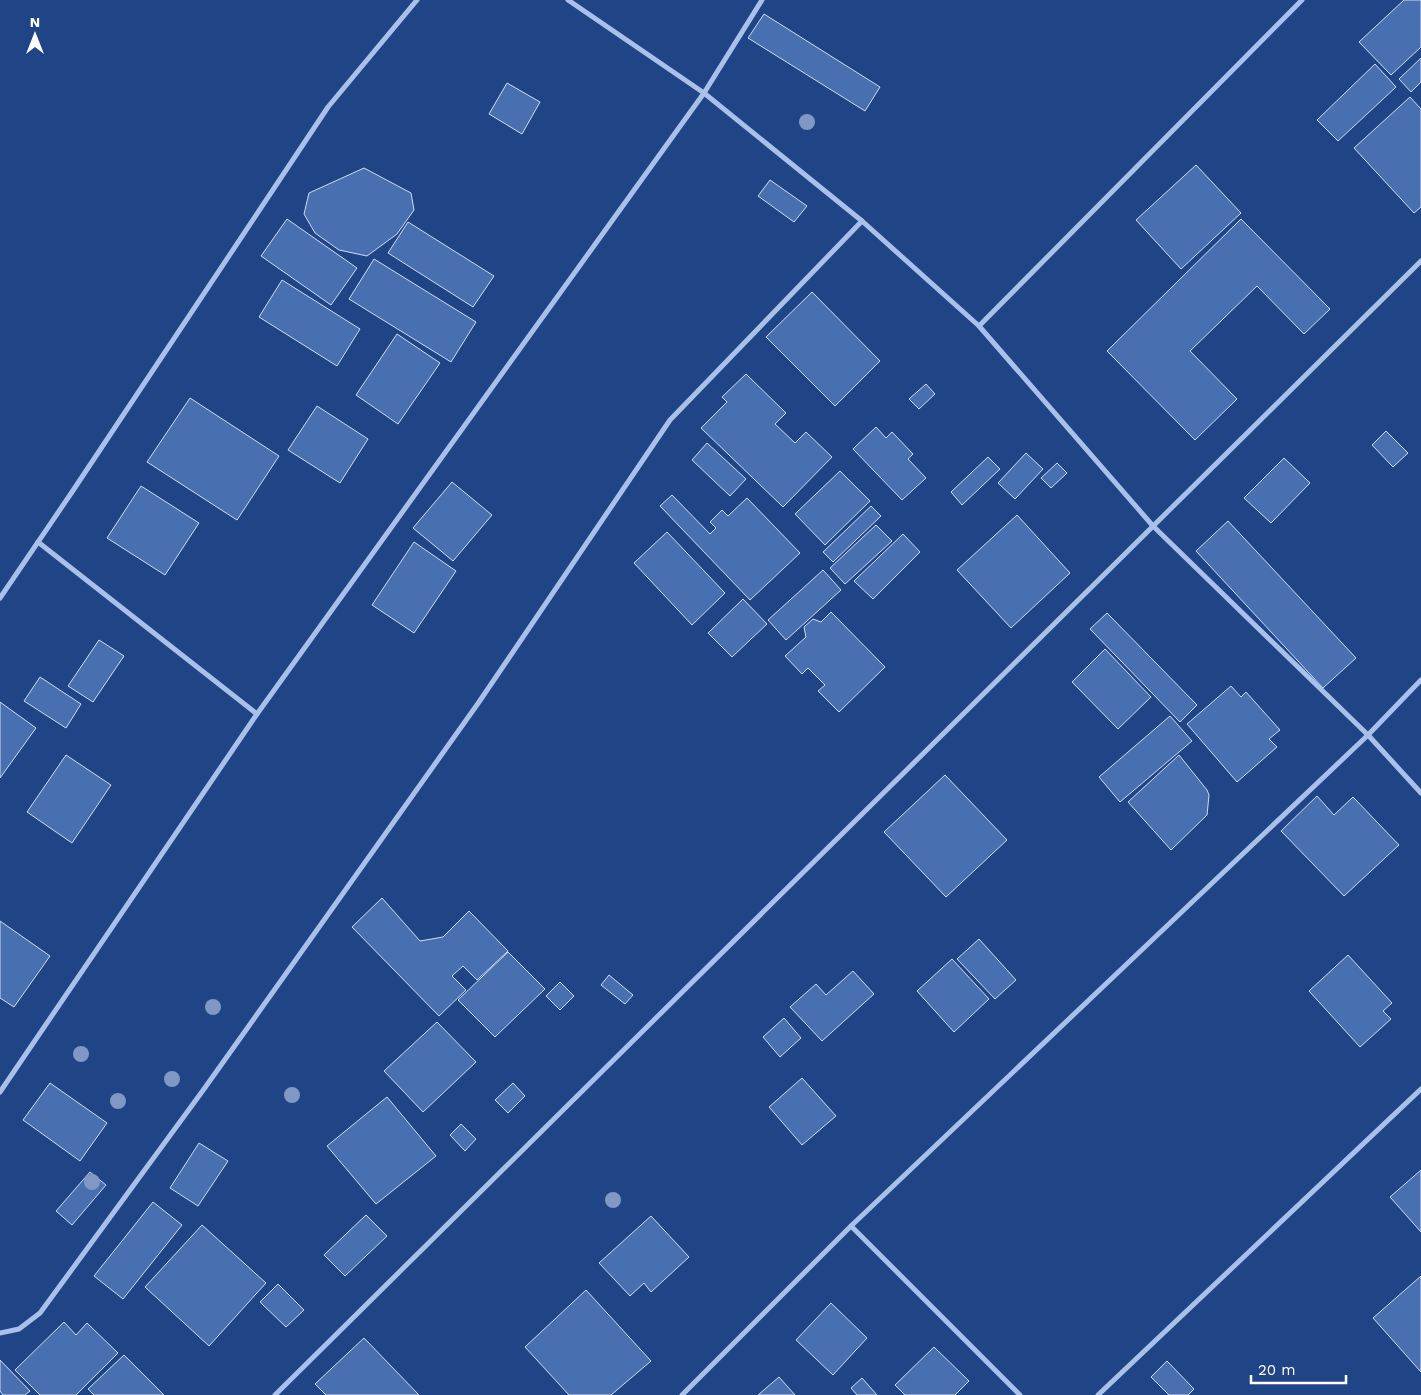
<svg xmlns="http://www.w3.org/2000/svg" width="1421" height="1395" viewBox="0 0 1421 1395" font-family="'Work Sans',sans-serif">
<rect width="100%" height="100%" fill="#204586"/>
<g fill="#486faf" stroke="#cdddf7">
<polygon points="1404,0 1421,0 1421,47 1391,75 1359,42"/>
<polygon points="764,14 880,87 865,111 748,38"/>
<polygon points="1421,58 1421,82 1411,92 1399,79"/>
<polygon points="1375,64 1396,87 1338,141 1317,120"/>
<polygon points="507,83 540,102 522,134 489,114"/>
<polygon points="1410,97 1421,109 1421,207 1414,213 1354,148"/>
<polygon points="1196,165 1241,213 1181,269 1136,220"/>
<polygon points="364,168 411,193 414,210 397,234 367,256 339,250 315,233 304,214 309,193"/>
<polygon points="770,180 807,206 794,222 758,196"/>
<polygon points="287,219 357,268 331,305 261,256"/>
<polygon points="1241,219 1330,309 1304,334 1257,286 1190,351 1237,399 1195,440 1107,351"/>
<polygon points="408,222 494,276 473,307 388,253"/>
<polygon points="374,259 476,322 451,362 349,299"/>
<polygon points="282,280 360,329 337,366 259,317"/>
<polygon points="812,292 880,361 835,406 766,337"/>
<polygon points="397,334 440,363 398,424 356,395"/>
<polygon points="746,374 786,413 775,424 795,443 806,432 832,457 783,507 701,428 727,402 722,397"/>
<polygon points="926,384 935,394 919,409 909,399"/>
<polygon points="190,398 279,456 237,520 147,462"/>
<polygon points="317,406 368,439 340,483 288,450"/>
<polygon points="876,427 886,438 892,432 913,454 908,459 926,478 902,500 853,449"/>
<polygon points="1386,431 1408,453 1393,467 1372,445"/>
<polygon points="707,443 746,479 730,496 692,460"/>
<polygon points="1026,453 1043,469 1015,499 998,483"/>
<polygon points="988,457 1000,469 962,505 951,492"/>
<polygon points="1284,458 1310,483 1271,523 1244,498"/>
<polygon points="1057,463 1067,473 1051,488 1041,478"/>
<polygon points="840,471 870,501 825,545 795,514"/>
<polygon points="452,482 492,515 453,561 413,528"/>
<polygon points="141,486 199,523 165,575 107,538"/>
<polygon points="672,495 710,534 716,528 710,522 722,510 728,516 747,498 800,553 750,600 660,506"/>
<polygon points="871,506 881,516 833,562 823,552"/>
<polygon points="1017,515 1070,573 1011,628 957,570"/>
<polygon points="1228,521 1356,658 1323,688 1196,551"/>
<polygon points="876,525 892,541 845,584 830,568"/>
<polygon points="667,532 725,593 692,625 634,563"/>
<polygon points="903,534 920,552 873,599 854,581"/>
<polygon points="414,542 456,571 414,633 372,605"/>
<polygon points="823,570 841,590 786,640 768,620"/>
<polygon points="743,599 767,624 732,657 708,633"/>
<polygon points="831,612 885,667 839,712 818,691 825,685 808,668 802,674 785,656 806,637 804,627 813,619 821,622"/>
<polygon points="1107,613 1197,705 1180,722 1090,629"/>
<polygon points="99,640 124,656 93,702 68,686"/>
<polygon points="1105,649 1151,697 1118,729 1072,682"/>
<polygon points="40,677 81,704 66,728 24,701"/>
<polygon points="1231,686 1241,697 1246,692 1280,730 1269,739 1277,747 1237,782 1187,724"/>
<polygon points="0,702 36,728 0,778"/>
<polygon points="1170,716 1192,741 1120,802 1099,777"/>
<polygon points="66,755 111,785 72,843 27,812"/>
<polygon points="1179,755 1207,790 1209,795 1207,815 1171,850 1128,802"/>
<polygon points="945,775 1007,840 946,897 884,832"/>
<polygon points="1317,796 1334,815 1353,797 1399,845 1344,896 1281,831"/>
<polygon points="382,898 420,941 443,937 469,911 508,951 477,980 463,966 452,976 466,990 439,1016 352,927"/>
<polygon points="0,921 50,956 14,1007 0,998"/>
<polygon points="979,939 1016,980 995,999 957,959"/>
<polygon points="508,952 545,989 495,1037 458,1000"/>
<polygon points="1348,955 1392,1003 1383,1011 1391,1019 1360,1047 1309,991"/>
<polygon points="952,959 989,999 954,1032 917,991"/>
<polygon points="853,971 874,994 822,1041 790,1007 816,984 826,995"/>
<polygon points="609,975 633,995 625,1004 601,985"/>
<polygon points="560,982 574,996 560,1010 546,996"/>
<polygon points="784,1018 801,1038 780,1057 763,1037"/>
<polygon points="437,1022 476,1062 423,1112 384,1071"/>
<polygon points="802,1078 836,1116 802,1145 769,1107"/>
<polygon points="50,1083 107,1123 80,1161 23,1120"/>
<polygon points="513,1083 525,1096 508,1113 495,1100"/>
<polygon points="387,1097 436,1156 376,1204 327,1146"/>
<polygon points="461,1124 476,1139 465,1151 450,1135"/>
<polygon points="199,1143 228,1161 198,1206 170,1188"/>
<polygon points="1421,1170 1421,1232 1390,1197"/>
<polygon points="90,1172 106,1185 72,1225 56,1211"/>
<polygon points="153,1202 182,1225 123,1299 94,1276"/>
<polygon points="366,1215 387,1236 345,1276 324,1255"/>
<polygon points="651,1216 689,1257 651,1292 644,1283 630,1296 599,1263"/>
<polygon points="202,1225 266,1283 209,1346 145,1287"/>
<polygon points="1421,1276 1421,1372 1373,1318"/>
<polygon points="278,1284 304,1310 286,1327 260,1302"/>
<polygon points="586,1290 651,1361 611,1395 569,1395 525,1347"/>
<polygon points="831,1303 867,1338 833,1375 796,1340"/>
<polygon points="64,1322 76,1335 87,1323 118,1353 76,1395 40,1395 15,1370"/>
<polygon points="364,1338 419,1395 326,1395 315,1384"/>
<polygon points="934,1347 969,1381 955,1395 905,1395 895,1385"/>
<polygon points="124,1355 164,1395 94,1395 88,1389"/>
<polygon points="0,1360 30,1391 25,1395 3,1395 0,1391"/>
<polygon points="1167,1361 1194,1389 1188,1395 1169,1395 1151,1377"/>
<polygon points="779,1377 795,1395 758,1395"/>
<polygon points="862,1378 877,1395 857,1395 851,1388"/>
</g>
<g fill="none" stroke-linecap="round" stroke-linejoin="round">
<g stroke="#a9c1ea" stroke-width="5">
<polyline points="568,0 704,93 862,221 979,326 1153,526 1368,735 1421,793"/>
<polyline points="979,326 1302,0"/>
<polyline points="38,542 257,714"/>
<polyline points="0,598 72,492 328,107 417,0"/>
<polyline points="0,1092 257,714 704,93 762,0"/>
<polyline points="851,1226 1020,1395"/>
<polyline points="0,1333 19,1329 40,1313 204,1089 479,702 670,420 862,221"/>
<polyline points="275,1395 1421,261"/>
<polyline points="682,1395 851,1226 1368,735 1421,680"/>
<polyline points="1098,1395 1421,1089"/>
</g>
</g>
<g fill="#7f99c4">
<circle cx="807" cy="122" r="8"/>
<circle cx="213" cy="1007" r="8"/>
<circle cx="81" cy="1054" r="8"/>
<circle cx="172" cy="1079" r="8"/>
<circle cx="292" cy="1095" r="8"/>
<circle cx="118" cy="1101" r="8"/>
<circle cx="92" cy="1182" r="8"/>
<circle cx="613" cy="1200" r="8"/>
</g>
<g transform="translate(35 35)" stroke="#204586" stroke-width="4" paint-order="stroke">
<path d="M0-4L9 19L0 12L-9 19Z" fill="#ffffff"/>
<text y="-8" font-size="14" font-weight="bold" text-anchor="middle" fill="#ffffff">N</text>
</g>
<path d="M1251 1375v8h95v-8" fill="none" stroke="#ffffff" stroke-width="2.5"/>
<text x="1258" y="1375" font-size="15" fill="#ffffff" stroke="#204586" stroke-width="4" paint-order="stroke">20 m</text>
</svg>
